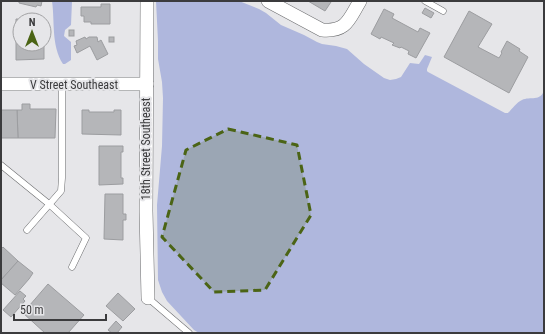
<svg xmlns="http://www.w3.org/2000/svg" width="545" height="334" viewBox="0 0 545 334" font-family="'Roboto Condensed',sans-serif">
<rect width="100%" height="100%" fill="#e6e6e9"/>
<g fill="#afb7dd">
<path d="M52,1H72L71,25L65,30L64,36L71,42V60L65,64H63C51,45 55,22 52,1Z"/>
<path d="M156,1H239L259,9L266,13L281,25L304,35L317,42L322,44L336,46L347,49L364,64L384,78L390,80L396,79L401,77L410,63L419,64L425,55L432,57L427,69V71L428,72L505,113H508C512,109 517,102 522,100C530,96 541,102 544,90V333H199L194,330L167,301L162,292L158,280L157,205L162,146L163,98L162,82L158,59V41Z"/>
</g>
<g fill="#b5b6b9" stroke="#9c9da0">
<polygon points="19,1 42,1 41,6 37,5 36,7 19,3"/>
<polygon points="308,1 330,1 331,2 325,11"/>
<polygon points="101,4 110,4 110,24 91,24 91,22 84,22 84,16 81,16 81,7 101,7"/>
<polygon points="425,8 434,13 431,18 422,13"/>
<polygon points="384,9 394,14 392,18 418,32 420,28 430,33 416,58 408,54 409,51 401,47 400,48 392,45 394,43 381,37 380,39 371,34"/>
<polygon points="469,11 492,24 478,47 499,58 502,53 501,52 507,41 520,49 519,51 528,57 509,93 444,57"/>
<polygon points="16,19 44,20 44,40 44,20 20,20 20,40 16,40"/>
<rect x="69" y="30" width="5" height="6"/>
<polygon points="85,37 86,39 89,37 97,37 98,42 101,40 108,54 97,60 90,46 77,53 74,46 77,45 76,41"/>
<rect x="109" y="37" width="5" height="5"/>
<polygon points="16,40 20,40 20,44 44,44 44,40 44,59 16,60"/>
<polygon points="22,104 30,104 30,109 56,109 55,138 18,138 17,110 22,110"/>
<polygon points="1,110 17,110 18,138 1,138"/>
<polygon points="82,110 89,110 89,112 114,112 114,110 121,110 121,135 82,134"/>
<polygon points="99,146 123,146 123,152 121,152 121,178 123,178 123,184 99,185"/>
<polygon points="105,194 123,194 123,214 126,214 126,220 123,220 123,240 104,239"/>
<polygon points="3,247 18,261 1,280 1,249"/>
<polygon points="18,261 33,273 29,279 15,295 1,283 1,280"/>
<polygon points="48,284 84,315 68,333 45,333 23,313"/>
<polygon points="20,291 26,296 23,299 25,301 11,317 3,310"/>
<polygon points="118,293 135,309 123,321 106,306"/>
<polygon points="116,321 122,327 117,333 112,333 108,330"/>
</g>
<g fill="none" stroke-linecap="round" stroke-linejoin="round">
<g stroke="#6b6c6e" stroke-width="7">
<g id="service">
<polyline points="425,1 443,11"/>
<polyline points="1,165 49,204 86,238 72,267"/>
<polyline points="27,230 61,191 62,178 62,85"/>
<polyline points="148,298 189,333"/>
</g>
</g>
<g stroke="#6b6c6e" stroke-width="14">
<g id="minor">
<polyline points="147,1 146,211 148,298"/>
<path d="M268,1L322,30C347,32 349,19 360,1"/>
<polyline points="1,84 147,84"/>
</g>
</g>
<use href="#service" stroke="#fff" stroke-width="6"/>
<use href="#minor" stroke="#fff" stroke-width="13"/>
</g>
<path fill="#4b6415" fill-opacity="0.2" stroke="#4b6415" stroke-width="3" stroke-dasharray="8 5" stroke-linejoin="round" d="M228,129L297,145L311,215L265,290L214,292L162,237L186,150Z"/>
<g text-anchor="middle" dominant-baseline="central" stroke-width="4" stroke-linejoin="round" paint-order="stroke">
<g font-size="12" fill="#3b3b3d" stroke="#e6e6e9">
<text x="74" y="85">V Street Southeast</text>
<text transform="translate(146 149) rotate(-90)">18th Street Southeast</text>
</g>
</g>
<rect width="545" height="334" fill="none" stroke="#3b3b3d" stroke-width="4"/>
<g transform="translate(32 32)"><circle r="19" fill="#e6e6e9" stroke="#a2a2a4"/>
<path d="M0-3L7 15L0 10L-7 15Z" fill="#4b6415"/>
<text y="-6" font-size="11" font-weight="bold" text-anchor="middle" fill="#3b3b3d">N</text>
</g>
<path d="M14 314v6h92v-6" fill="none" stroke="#3b3b3d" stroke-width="2"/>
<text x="20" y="314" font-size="12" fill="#3b3b3d" stroke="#e6e6e9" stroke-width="3" paint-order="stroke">50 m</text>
</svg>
